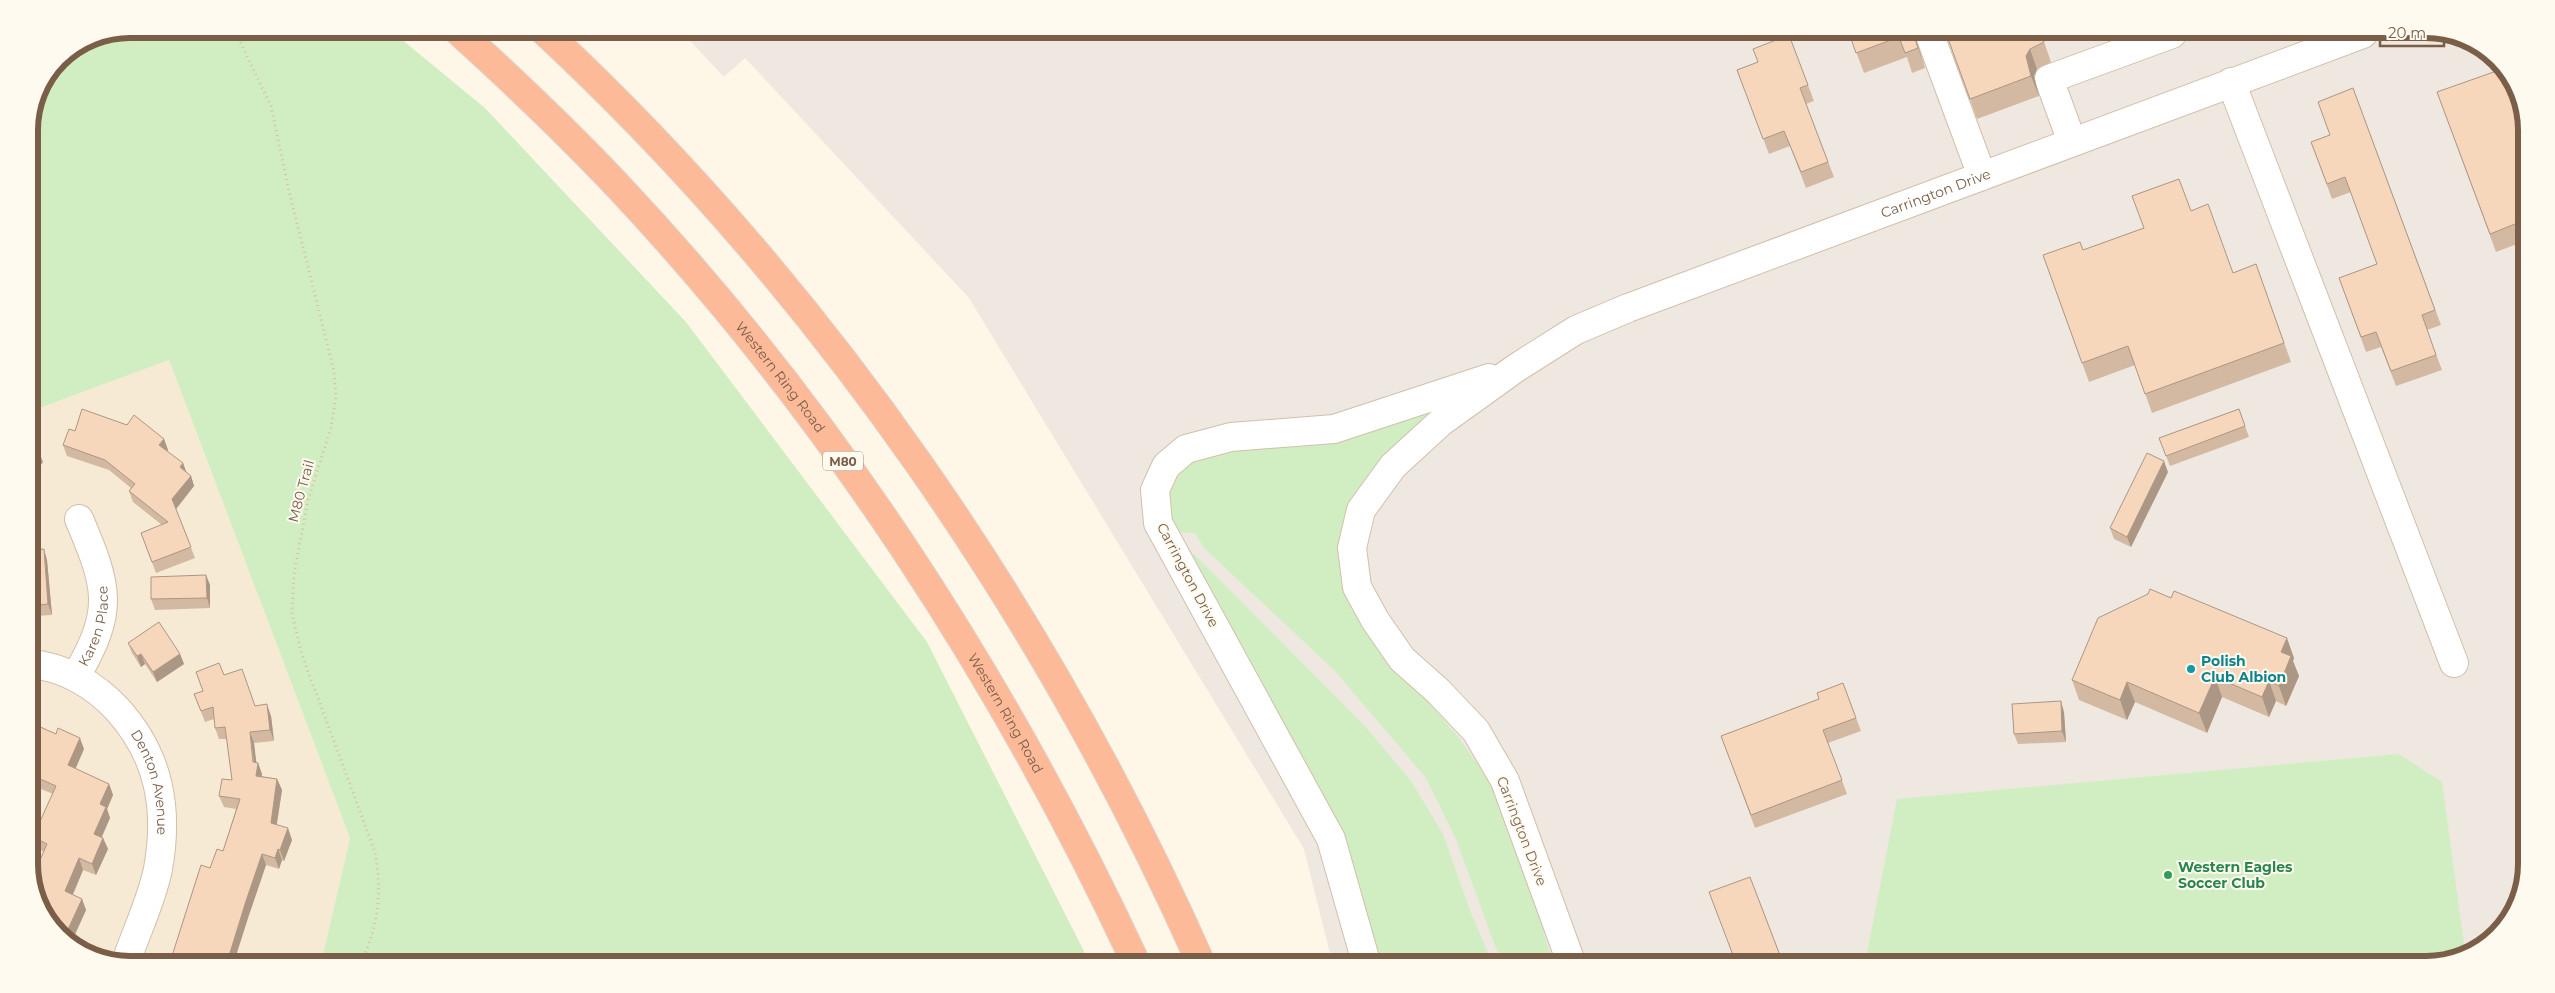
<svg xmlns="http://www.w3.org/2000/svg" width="2555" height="993" viewBox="0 0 2555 993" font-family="Montserrat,sans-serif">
<rect width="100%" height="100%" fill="#fef7e7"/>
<polygon fill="#f7ead4" points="169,360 350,838 322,959 97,959 50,925 29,871 29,412"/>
<polygon fill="#eee8e1" points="680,30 2458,34 2506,68 2526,122 2521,896 2487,944 2426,964 1332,962 1304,849 969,298 745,58 724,77"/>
<g fill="#d1eec3">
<polygon points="129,29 389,29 485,108 686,322 927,642 1089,961 322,959 350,838 169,360 29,412 29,123 37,91 58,58 91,36"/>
<polygon points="1445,401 1377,467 1347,571 1419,690 1459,738 1494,787 1516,832 1552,962 1504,962 1495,946 1456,839 1426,778 1335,671 1204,548 1195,533 1167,532 1166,466 1186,449"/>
<polygon points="1194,554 1365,726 1411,781 1443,834 1471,913 1492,962 1366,962 1347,888 1180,563"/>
<polygon points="2399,754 2442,782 2465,951 2426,964 1865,963 1897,799"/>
</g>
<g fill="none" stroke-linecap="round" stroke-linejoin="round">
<g stroke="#d2bfab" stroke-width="30">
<g id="minor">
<polyline points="1929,33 1982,176"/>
<polyline points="2231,82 2454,663"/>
<polyline points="2072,142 2049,79 2172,34"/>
<path id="s1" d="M29,664C63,666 95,685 118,710C159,756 169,808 158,869C152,899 137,930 127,959"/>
<path id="s2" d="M76,676C115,610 108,587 79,519"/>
<polyline points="1366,962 1331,839 1158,523 1155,490 1166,466 1186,449 1231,437 1334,429 1489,378"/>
<path id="s3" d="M1571,962L1505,781L1476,731L1438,691L1402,659L1375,620L1357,587L1352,548L1361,510L1393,466L1441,422L1516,368L1576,330L1628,308L2363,34"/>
</g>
</g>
<g stroke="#ddd5cf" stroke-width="30">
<g id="highway">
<path id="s4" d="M457,30C511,79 565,130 616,184C830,411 1003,678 1135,961"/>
<path d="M543,30C821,288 1046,615 1200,961"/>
</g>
</g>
<path stroke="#dcbb9e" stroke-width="3" stroke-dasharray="1 4" stroke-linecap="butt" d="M234,29L271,106L288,187L334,371L336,397L331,428L308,500L294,574L292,614L302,655L375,852C382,894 379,920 363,959"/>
<use href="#minor" stroke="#fff" stroke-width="28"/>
<use href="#highway" stroke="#fdba99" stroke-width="28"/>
</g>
<g fill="#d4b9a2">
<polygon points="1849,33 1914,33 1925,68 1912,73 1907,57 1864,73"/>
<polygon points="1946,33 2041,33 2051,62 2037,69 2034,76 2039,96 1977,119"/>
<polygon points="1789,35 1814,101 1806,104 1834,177 1806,188 1790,146 1769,154 1737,70 1758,62"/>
<polygon points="2353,88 2441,325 2427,330 2442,370 2396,386 2381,347 2366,352 2339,278 2377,264 2351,192 2332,199 2311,142 2330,135"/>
<polygon points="2437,92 2526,122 2525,241 2496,252"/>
<polygon points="2191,211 2233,273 2256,264 2291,362 2152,413 2135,365 2089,382 2043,255 2083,250"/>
<polygon points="2239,409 2249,437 2170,466 2159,438"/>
<polygon points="75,431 164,439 168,450 167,451 183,463 186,472 191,476 194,486 176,509 195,558 156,573 141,533 162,525 133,502 129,491 131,488 109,470 67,456 63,445"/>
<polygon points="2168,472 2131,547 2114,539 2110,528"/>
<polygon points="29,551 47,560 52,615 34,616 31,608 29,608"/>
<polygon points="206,575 210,585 210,608 155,610 151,599"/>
<polygon points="2148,594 2294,658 2293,661 2299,676 2286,706 2276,701 2269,717 2222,697 2207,733 2135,702 2127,720 2079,700 2072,680"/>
<polygon points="128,643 180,654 184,664 157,682 145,664 141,667 132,653"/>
<polygon points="224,675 255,706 271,716 274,741 254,743 256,762 258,763 262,774 261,776 277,779 282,790 277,825 292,840 284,861 282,860 279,869 266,865 250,912 210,868 223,851 236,809 224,807 219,796 232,780 227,739 219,739 215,728 214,719 205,722 194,694 203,691"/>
<polygon points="1843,683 1861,731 1828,743 1847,794 1755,828 1721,736 1819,699"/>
<polygon points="2064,712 2066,742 2018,744 2014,734"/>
<polygon points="29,722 84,749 75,769 109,784 113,795 107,809 110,818 102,837 103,838 108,849 96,875 83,870 73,895 82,899 86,910 72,941 44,852 37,848 33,837 53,794 29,784"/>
<polygon points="1750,877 1783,963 1735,963"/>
</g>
<g fill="#ac9684">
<polygon points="1913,33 1914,33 1925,68 1918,48"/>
<polygon points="2030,49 2037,69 2034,76 2039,96 2031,76 2026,56"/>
<polygon points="164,439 168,450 163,455 159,445"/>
<polygon points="39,452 43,462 31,478 33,484 29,491 29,466"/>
<polygon points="2164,461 2168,472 2131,547 2127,537"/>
<polygon points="183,463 187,474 180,467"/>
<polygon points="191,476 194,486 176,509 172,499"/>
<polygon points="44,549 47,560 52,615 48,604"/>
<polygon points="206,575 210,585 210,608 207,598"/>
<polygon points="2287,638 2294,658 2293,661 2299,676 2286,706 2279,686 2281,652"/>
<polygon points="141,654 145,664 141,667 137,656"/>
<polygon points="180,654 184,664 157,682 153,672"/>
<polygon points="2215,677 2222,697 2207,733 2199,713"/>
<polygon points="2269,681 2276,701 2269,717 2262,697"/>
<polygon points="2127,682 2135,702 2127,720 2120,700"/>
<polygon points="2061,701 2064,712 2066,742 2062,731"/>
<polygon points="267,704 271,716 274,741 270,730"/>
<polygon points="250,732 254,743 257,768 258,763 262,774 260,787 256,776"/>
<polygon points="80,738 84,749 72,777 68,765"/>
<polygon points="277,779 282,790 275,834 271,823"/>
<polygon points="109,784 113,795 107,809 110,818 98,845 94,834 100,804"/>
<polygon points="288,828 292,840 284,861 280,850"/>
<polygon points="103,838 108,849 96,875 92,864"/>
<polygon points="278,849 282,860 279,869 275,858"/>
<polygon points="262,854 266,865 250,912 235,959 228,959 246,901"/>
<polygon points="79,858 83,870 69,903 65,891"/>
<polygon points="82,899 86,910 72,941 65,936"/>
</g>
<g fill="#f6d7bc" stroke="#ac9684">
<polygon points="1849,33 1913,33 1918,48 1905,53 1899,37 1856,53"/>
<polygon points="1946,33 2041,33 2044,42 2030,49 2026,56 2031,76 1970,99"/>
<polygon points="1789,35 1808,85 1800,88 1828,162 1801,172 1784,131 1763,139 1737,70 1758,62 1753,49"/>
<polygon points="2505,68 2506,68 2526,122 2525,220 2490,234 2437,92"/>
<polygon points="2353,88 2435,310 2422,315 2436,355 2391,371 2376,332 2361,337 2339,278 2377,264 2345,177 2327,184 2311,142 2330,135 2318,102"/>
<polygon points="2179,179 2191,211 2208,204 2233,273 2256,264 2284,343 2145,394 2128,346 2082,363 2043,255 2080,242 2083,250 2144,228 2132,196"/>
<polygon points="82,409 127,425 134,415 164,439 159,445 183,463 180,467 191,476 172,499 191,547 152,562 141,533 168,522 129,491 135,484 105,460 63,445 69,429 75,431"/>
<polygon points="2239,409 2245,426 2166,456 2159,438"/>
<polygon points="29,445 39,452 29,466"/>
<polygon points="2147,453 2164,461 2127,537 2110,528"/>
<polygon points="44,549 48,604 30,606 29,597 29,551"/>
<polygon points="206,575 207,598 151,599 151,577"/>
<polygon points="2150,589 2171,598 2174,591 2287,638 2281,652 2291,656 2279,686 2269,681 2262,697 2215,677 2199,713 2127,682 2120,700 2072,680 2098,618 2148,594"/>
<polygon points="159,622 180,654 153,672 141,654 137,656 128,643"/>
<polygon points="219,663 224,675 242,669 255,706 267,704 270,730 250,732 253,762 258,763 256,776 277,779 271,823 288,828 280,850 278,849 275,858 262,854 246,901 228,959 171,959 201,865 210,868 217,849 223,851 240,799 219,796 222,779 232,780 225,727 215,728 213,707 201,711 194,694 203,691 196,672"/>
<polygon points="1843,683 1856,718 1823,730 1842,780 1751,815 1721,736 1819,699 1817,693"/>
<polygon points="2061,701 2062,731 2014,734 2012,704"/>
<polygon points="29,722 56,734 58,728 80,738 68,765 109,784 100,804 106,807 94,834 103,838 92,864 79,858 65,891 82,899 65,936 50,925 32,878 47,844 33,837 56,786 29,774"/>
<polygon points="1750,877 1781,958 1769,963 1736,963 1709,892"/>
</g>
<circle fill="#0f9aa8" stroke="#fffaef" stroke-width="2" cx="2191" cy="669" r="5"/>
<circle fill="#2e9e5b" stroke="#fffaef" stroke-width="2" cx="2168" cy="875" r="5"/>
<g text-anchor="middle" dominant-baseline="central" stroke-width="4" stroke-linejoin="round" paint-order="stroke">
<rect fill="#fffaef" stroke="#a38d7a" stroke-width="1" x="823" y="451.5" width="40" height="19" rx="4"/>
<g font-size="12" font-weight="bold" fill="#7b5e48">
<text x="843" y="461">M80</text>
</g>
<g font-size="14" fill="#7b5e48" stroke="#fffaef">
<text stroke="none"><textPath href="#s3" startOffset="1185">Carrington Drive</textPath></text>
<text stroke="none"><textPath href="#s4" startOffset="475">Western Ring Road</textPath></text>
<text transform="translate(301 491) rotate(-75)">M80 Trail</text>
<text transform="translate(1188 575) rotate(62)">Carrington Drive</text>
<text stroke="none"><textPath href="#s2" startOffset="54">Karen Place</textPath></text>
<text stroke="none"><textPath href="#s4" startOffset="880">Western Ring Road</textPath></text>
<text stroke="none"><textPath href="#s1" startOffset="184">Denton Avenue</textPath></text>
<text transform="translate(1522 831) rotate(69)">Carrington Drive</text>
</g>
<g font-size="14" font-weight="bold" fill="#0d838f" stroke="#fffaef" text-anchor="start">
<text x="2201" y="661">Polish<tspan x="2201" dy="16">Club Albion</tspan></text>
</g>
<g font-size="14" font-weight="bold" fill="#27864d" stroke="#fffaef" text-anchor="start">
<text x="2178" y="867">Western Eagles<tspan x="2178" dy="16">Soccer Club</tspan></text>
</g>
</g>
<path d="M0 0H2555V993H0ZM130 38H2426A92 92 0 0 1 2518 130V864A92 92 0 0 1 2426 956H130A92 92 0 0 1 38 864V130A92 92 0 0 1 130 38Z" fill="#fffaef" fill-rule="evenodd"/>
<path fill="none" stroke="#7b5e48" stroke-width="6" d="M130 38H2426A92 92 0 0 1 2518 130V864A92 92 0 0 1 2426 956H130A92 92 0 0 1 38 864V130A92 92 0 0 1 130 38Z"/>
<path d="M2380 38v8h64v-8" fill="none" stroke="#7b5e48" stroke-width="2.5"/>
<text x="2388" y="38" font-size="15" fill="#7b5e48" stroke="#fffaef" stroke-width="4" paint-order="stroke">20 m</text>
</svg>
